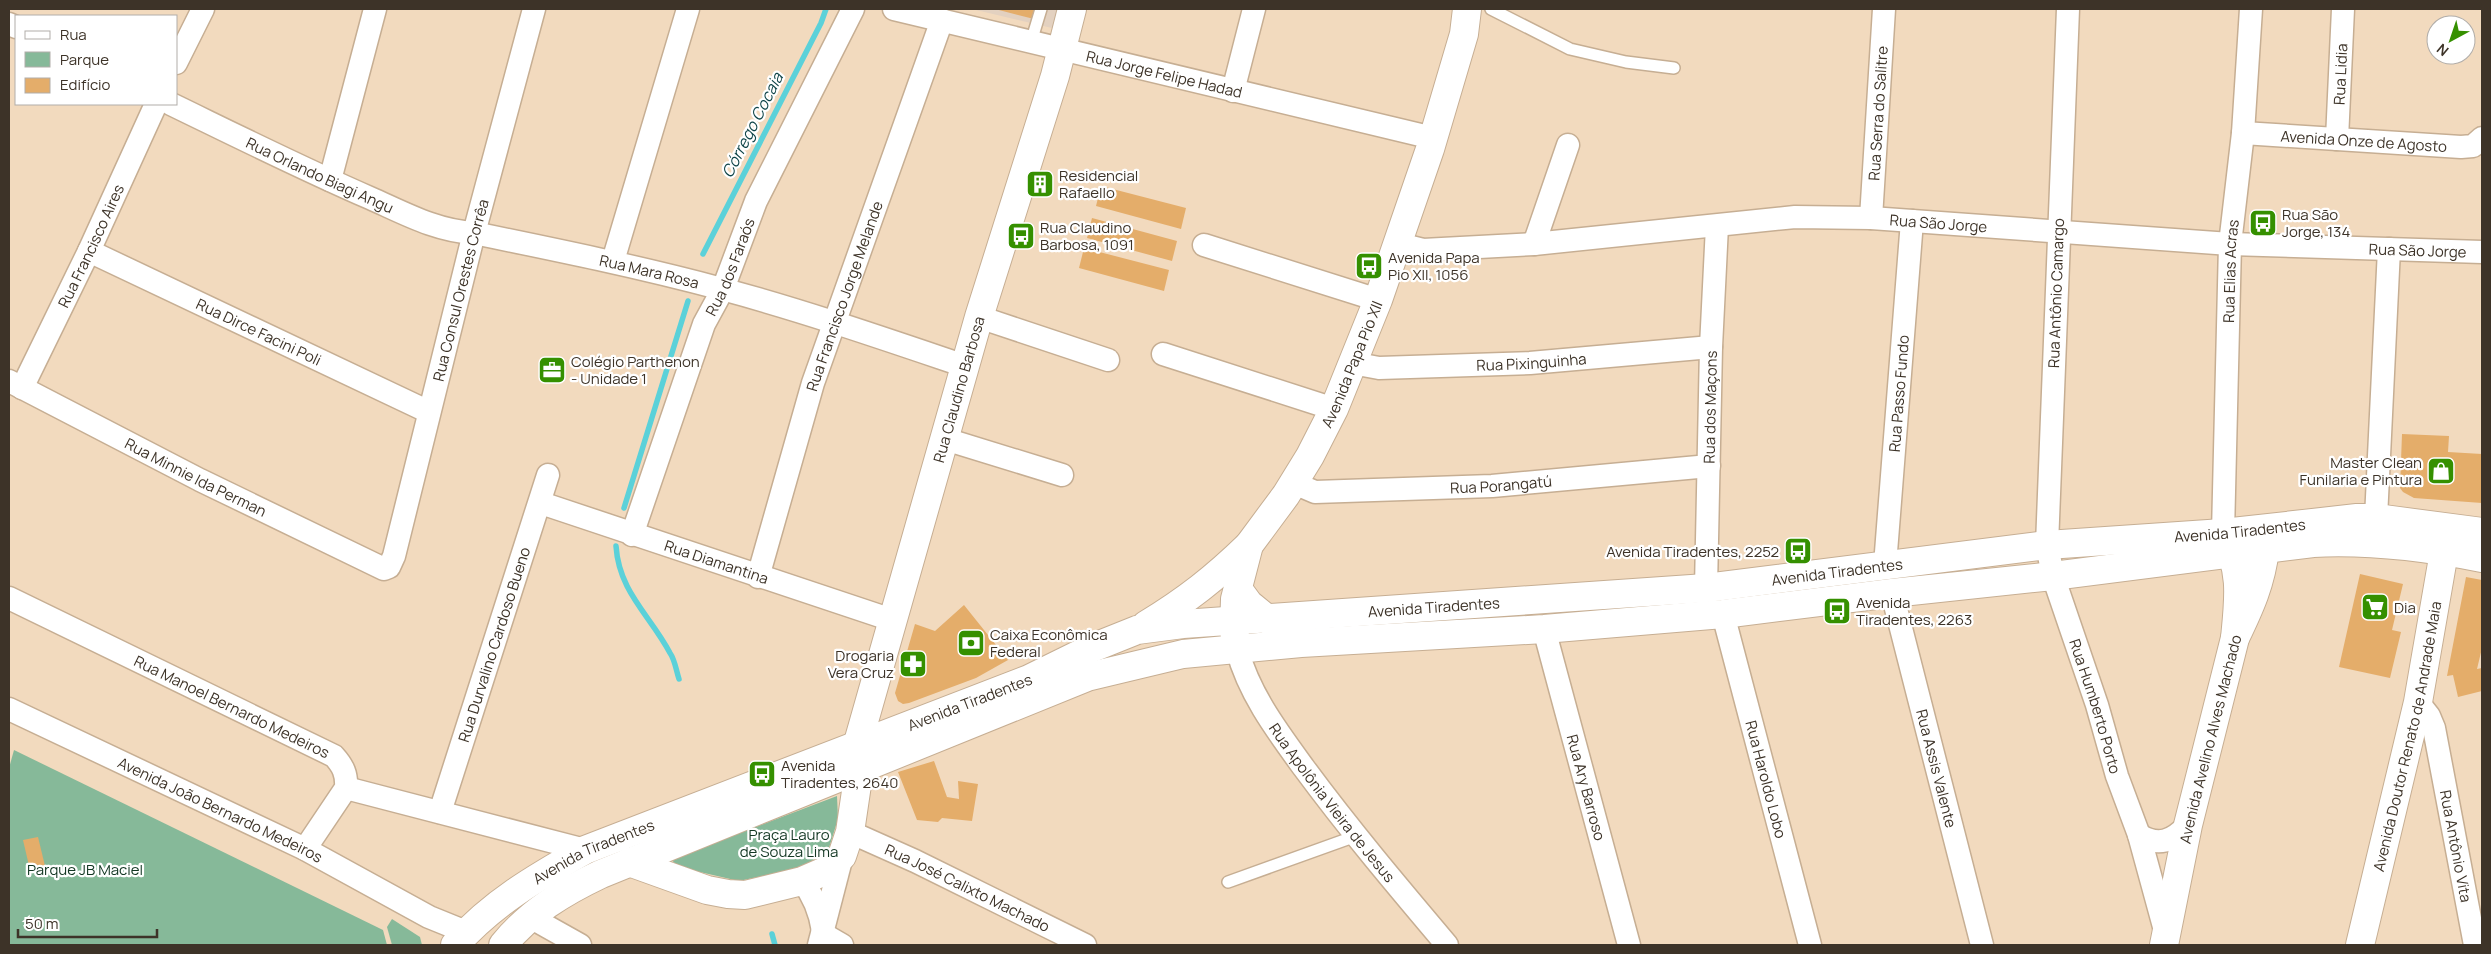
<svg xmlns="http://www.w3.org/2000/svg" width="2491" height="954" viewBox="0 0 2491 954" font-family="Manrope,sans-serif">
<rect width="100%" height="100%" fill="#f2dabe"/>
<polygon fill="#e3d1c0" points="972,9 1063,9 1059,22 1052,28"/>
<g fill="#86b999">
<polygon points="14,750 383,930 387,945 9,945 9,768"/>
<polygon points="837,796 838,819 829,848 802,868 739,881 678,867 671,859"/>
<polygon points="392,919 420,937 422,945 392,945 387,927"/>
</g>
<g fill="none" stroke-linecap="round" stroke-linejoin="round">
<g stroke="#5bd1d9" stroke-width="5.5">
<polyline points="703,254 821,23 826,9"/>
<polyline points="624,508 688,301"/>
<path d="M616,546C619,592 650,615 670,653C675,660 676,670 679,679"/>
<polyline points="772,934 775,945"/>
</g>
</g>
<g fill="#e4ad6a">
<polygon points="995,9 1036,9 1034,19"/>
<polygon points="1036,173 1049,177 1045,193 1031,190"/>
<polygon points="1101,186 1186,208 1181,229 1096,206"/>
<polygon points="1092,218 1177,241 1172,261 1087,238"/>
<polygon points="1084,248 1169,270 1164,291 1079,268"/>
<polygon points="2402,434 2449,436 2448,452 2482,454 2482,503 2414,498 2403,492 2400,488"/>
<polygon points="2360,574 2403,584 2392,630 2401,632 2390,678 2339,667"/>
<polygon points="2466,577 2482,580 2482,648 2477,669 2482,668 2482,691 2458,697 2453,675 2447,676"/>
<polygon points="964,605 1008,660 976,678 909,703 903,704 898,701 895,693 915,624 935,631"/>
<polygon points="934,761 947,797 959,799 958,781 978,784 972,821 942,818 938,822 917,820 898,772"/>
<polygon points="38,837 45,866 30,870 23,840"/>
</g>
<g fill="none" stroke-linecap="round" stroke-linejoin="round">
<g stroke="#c6ae93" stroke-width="14">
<g id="service">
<polyline points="1491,9 1570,49 1626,62 1674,68"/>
<polyline points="1031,42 1041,9"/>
<polyline points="1228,882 1356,836"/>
</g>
</g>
<g stroke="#c6ae93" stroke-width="25">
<g id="minor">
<path id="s1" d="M894,9L1433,138"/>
<path id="s2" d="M2068,9L2047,545L2053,576L2097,705L2117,776L2139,835L2166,934"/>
<polyline points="9,24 16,27"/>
<polyline points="176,63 203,9"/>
<polyline points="1233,91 1254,9"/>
<path id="s3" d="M171,104C237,136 303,169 370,198C404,213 436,231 474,233C557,250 640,267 722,289C804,311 885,339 965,366"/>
<path id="s4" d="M2243,133L2461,147L2473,146L2482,138"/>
<path id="s5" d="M2337,139L2343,9"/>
<polyline points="330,180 375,9"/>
<path id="s6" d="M1871,218L1884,9"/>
<path id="s7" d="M1399,244L1423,250L1534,244L1795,217L1871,218L2230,244L2482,252"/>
<polyline points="1534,244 1568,145"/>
<polyline points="1204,245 1378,300"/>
<path id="s8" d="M89,251L429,412"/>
<polyline points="613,261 688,9"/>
<polyline points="979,317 1108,360"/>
<polyline points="1163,354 1334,409"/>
<path id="s9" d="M1352,363L1379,368L1530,363L1711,347"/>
<path id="s10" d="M9,381L200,480L384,569L389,567L394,556L474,233L534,9"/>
<path id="s11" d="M22,388L89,251L156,104"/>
<polyline points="945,439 1062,475"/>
<path id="s12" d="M1294,483L1315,492L1492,486L1709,466"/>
<path id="s13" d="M541,503L892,620"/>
<polyline points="2376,518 2389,249"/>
<path id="s14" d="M2223,533L2230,244L2243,133L2251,9"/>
<path id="s15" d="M632,535L704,324L723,289L756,201L853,9"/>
<path id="s16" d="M1885,565L1912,221"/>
<path id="s17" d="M758,577L813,383L942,20"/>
<path id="s18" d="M1706,588L1711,347L1717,226"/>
<path id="s19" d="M1892,593L1982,945"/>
<path id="s20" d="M9,598L334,756C343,766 347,774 346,788L305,849"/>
<path id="s21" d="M1723,614L1810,945"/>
<path id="s22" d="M1544,629L1629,945"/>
<path id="s23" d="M1237,649C1249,694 1277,731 1304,768C1349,829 1398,887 1447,945"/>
<path id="s24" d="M2418,702L2429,716L2434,728L2475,945"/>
<path id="s25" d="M9,709L305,849L429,917L466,932"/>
<polyline points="346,788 585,850"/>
<path id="s26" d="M440,812L548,475"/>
<path id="s27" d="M850,832L915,861L1085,945"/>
<path d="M2139,835C2159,847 2172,841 2188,825"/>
<path d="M802,881C814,896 820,912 823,931"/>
<polyline points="530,917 580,945"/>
<polyline points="823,934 842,945"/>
<polyline points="819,945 842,856"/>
</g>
</g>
<g stroke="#c6ae93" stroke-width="30">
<g id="tertiary">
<path id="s28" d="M1237,649L1234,630L1235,599L1249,545L1286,495L1310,456L1334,409L1378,300L1430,149L1464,34L1467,9"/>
<path id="s29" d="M859,765L857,746L979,317L1055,76L1072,9"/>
<path id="s30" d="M2164,945L2188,825L2235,638C2239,598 2243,570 2223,533"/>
<path id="s31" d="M2360,945L2418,702L2448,529"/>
</g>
</g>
<g stroke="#c6ae93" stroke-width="30">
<g id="secondary">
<polyline points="1238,589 1249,604 1276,626"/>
<path d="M1146,625C1187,600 1215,578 1249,545"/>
<path d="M2235,638C2250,607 2261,583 2265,549"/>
<polyline points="629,862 707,890 728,894 745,895 802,881 825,871 842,856 850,832 859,771"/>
<path id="s32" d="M455,945C492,903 537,877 585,850L1029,679L1092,648L1137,630L1183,624L1706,588L2047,545L2223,533L2357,518H2376L2482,532"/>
<path d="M503,945C530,912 563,892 601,874L1087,677L1183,654L1301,643L1544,629L1723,614L1892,593L2053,576L2313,543C2370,540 2426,547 2482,558"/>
</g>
</g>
<use href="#service" stroke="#fff" stroke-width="11"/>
<use href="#minor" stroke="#fff" stroke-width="22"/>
<use href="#tertiary" stroke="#fff" stroke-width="28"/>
<use href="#secondary" stroke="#fff" stroke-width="28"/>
</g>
<defs>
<g id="building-square" transform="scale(1.4375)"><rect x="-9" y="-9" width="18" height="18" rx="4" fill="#359000" stroke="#fff"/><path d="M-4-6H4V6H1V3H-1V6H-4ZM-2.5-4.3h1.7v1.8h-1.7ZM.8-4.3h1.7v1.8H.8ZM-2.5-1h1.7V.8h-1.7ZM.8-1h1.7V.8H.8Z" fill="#fff"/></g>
<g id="bus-square" transform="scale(1.4375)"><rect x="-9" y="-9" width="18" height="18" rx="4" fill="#359000" stroke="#fff"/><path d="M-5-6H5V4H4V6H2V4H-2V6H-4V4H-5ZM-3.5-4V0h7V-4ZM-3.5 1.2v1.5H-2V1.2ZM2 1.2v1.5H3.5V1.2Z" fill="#fff"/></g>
<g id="office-square" transform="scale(1.4375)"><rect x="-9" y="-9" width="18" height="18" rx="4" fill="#359000" stroke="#fff"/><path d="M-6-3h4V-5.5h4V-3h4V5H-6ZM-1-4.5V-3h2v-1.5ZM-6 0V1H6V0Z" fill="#fff"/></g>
<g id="shop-square" transform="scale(1.4375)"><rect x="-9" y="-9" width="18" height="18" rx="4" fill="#359000" stroke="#fff"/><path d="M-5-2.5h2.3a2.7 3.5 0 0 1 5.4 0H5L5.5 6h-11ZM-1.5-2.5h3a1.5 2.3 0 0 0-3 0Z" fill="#fff"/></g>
<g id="supermarket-square" transform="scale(1.4375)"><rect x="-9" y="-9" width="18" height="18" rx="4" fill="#359000" stroke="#fff"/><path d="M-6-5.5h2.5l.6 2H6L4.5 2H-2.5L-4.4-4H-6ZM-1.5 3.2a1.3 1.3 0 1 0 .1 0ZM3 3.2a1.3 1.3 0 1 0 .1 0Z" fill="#fff"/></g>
<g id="bank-square" transform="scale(1.4375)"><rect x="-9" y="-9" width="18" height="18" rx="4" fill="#359000" stroke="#fff"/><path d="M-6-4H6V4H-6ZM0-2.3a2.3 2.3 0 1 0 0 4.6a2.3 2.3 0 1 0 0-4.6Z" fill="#fff"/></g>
<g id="pharmacy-square" transform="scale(1.4375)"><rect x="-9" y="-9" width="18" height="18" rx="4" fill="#359000" stroke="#fff"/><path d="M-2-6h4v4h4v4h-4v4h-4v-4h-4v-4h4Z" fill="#fff"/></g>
</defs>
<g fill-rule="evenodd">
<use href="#building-square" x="1040" y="184"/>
<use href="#bus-square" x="2263" y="223"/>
<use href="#bus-square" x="1021" y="236"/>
<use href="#bus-square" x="1369" y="266"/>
<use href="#office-square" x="552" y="370"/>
<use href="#shop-square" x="2441" y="471"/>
<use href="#bus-square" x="1798" y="551"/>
<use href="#supermarket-square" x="2375" y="607"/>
<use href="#bus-square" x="1837" y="611"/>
<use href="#bank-square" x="971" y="643"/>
<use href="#pharmacy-square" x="913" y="664"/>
<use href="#bus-square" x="762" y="774"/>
</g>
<g text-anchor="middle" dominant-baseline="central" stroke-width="4.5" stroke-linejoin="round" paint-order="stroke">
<g font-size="15" fill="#3d3328" stroke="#fff">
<text stroke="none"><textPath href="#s1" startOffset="278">Rua Jorge Felipe Hadad</textPath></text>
<text stroke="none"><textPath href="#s5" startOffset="65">Rua Lidia</textPath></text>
<text stroke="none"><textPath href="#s6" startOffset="105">Rua Serra do Salitre</textPath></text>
<text stroke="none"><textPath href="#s4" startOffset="121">Avenida Onze de Agosto</textPath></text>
<text stroke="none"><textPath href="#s3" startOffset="165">Rua Orlando Biagi Angu</textPath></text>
<text stroke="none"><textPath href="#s7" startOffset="542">Rua São Jorge</textPath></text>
<text stroke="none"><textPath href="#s11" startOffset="158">Rua Francisco Aires</textPath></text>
<text stroke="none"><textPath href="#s7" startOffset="1022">Rua São Jorge</textPath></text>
<text stroke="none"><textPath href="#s15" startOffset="286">Rua dos Faraós</textPath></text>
<text stroke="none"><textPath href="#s14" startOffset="262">Rua Elias Acras</textPath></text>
<text stroke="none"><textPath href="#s3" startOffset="510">Rua Mara Rosa</textPath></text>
<text stroke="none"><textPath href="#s10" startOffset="711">Rua Consul Orestes Corrêa</textPath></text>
<text transform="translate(2056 293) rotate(-88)">Rua Antônio Camargo</text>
<text stroke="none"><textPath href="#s17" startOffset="294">Rua Francisco Jorge Melande</textPath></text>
<text stroke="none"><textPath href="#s8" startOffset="188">Rua Dirce Facini Poli</textPath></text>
<text stroke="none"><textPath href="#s9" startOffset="180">Rua Pixinguinha</textPath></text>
<text stroke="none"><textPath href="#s28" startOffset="315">Avenida Papa Pio XII</textPath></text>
<text stroke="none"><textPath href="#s29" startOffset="390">Rua Claudino Barbosa</textPath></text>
<text stroke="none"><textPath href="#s16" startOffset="172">Rua Passo Fundo</textPath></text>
<text stroke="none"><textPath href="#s18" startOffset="181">Rua dos Maçons</textPath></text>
<text stroke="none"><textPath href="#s10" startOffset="210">Rua Minnie Ida Perman</textPath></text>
<text stroke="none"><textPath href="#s12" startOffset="209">Rua Porangatú</textPath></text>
<text stroke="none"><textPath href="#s32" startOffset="1864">Avenida Tiradentes</textPath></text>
<text stroke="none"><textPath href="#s13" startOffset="185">Rua Diamantina</textPath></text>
<text stroke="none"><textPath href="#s32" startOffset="1459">Avenida Tiradentes</textPath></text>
<text stroke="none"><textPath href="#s32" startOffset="1054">Avenida Tiradentes</textPath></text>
<text stroke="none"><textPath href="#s26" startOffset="176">Rua Durvalino Cardoso Bueno</textPath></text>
<text stroke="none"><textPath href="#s32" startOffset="574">Avenida Tiradentes</textPath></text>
<text stroke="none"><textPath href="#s20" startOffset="248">Rua Manoel Bernardo Medeiros</textPath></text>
<text stroke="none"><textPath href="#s2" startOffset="705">Rua Humberto Porto</textPath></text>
<text stroke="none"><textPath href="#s31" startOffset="214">Avenida Doutor Renato de Andrade Maia</textPath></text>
<text stroke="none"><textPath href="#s30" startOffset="211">Avenida Avelino Alves Machado</textPath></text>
<text stroke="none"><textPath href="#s19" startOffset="181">Rua Assis Valente</textPath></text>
<text stroke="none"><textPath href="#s21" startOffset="171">Rua Haroldo Lobo</textPath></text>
<text stroke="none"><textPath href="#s22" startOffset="164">Rua Ary Barroso</textPath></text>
<text stroke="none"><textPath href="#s23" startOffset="182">Rua Apolônia Vieira de Jesus</textPath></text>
<text stroke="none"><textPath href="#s25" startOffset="234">Avenida João Bernardo Medeiros</textPath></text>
<text stroke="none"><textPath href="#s24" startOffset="151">Rua Antônio Vita</textPath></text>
<text stroke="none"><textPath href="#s32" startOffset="169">Avenida Tiradentes</textPath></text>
<text stroke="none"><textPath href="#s27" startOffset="130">Rua José Calixto Machado</textPath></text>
</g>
<g font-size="15" fill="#3d3328" stroke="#fff" text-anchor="start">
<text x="1059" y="175">Residencial<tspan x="1059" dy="17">Rafaello</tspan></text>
<text x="2282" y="214">Rua São<tspan x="2282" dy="17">Jorge, 134</tspan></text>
<text x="1040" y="227">Rua Claudino<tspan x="1040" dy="17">Barbosa, 1091</tspan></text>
<text x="1388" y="257">Avenida Papa<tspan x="1388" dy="17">Pio XII, 1056</tspan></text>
<text x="571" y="361">Colégio Parthenon<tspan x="571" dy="17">- Unidade 1</tspan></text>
<text x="2422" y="462" text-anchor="end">Master Clean<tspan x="2422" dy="17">Funilaria e Pintura</tspan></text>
<text x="1779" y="551" text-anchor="end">Avenida Tiradentes, 2252</text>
<text x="1856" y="602">Avenida<tspan x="1856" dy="17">Tiradentes, 2263</tspan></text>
<text x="2394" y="607">Dia</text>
<text x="990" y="634">Caixa Econômica<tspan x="990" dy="17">Federal</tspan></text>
<text x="894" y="655" text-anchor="end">Drogaria<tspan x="894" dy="17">Vera Cruz</tspan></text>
<text x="781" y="765">Avenida<tspan x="781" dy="17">Tiradentes, 2640</tspan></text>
</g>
<g font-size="15" fill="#133723" stroke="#fff">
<text x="789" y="834">Praça Lauro<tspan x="789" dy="17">de Souza Lima</tspan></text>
<text x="85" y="869">Parque JB Maciel</text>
</g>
<g font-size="16" font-style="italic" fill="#0e4448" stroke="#fff">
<text transform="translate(752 125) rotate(-63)">Córrego Cocaia</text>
</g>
</g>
<rect width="2491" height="954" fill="none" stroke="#3d3328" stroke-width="20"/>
<rect x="15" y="15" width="162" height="90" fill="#ffffff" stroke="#b1ada9"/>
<rect x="25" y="31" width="25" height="8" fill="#ffffff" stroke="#b1ada9"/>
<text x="60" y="40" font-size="15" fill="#3d3328">Rua</text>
<rect x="25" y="52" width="25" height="15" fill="#86b999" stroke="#b1ada9"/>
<text x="60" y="65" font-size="15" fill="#3d3328">Parque</text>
<rect x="25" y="78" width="25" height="15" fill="#e4ad6a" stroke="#b1ada9"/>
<text x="60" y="90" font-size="15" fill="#3d3328">Edifício</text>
<g transform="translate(2451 40) rotate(220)"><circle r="24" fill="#ffffff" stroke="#b1ada9"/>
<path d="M0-4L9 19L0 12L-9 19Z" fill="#359000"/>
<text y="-8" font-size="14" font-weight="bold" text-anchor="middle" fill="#3d3328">N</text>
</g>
<path d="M18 929v8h139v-8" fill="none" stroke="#3d3328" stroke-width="2.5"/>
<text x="25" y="929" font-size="15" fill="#3d3328" stroke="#ffffff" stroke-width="4" paint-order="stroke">50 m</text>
</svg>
